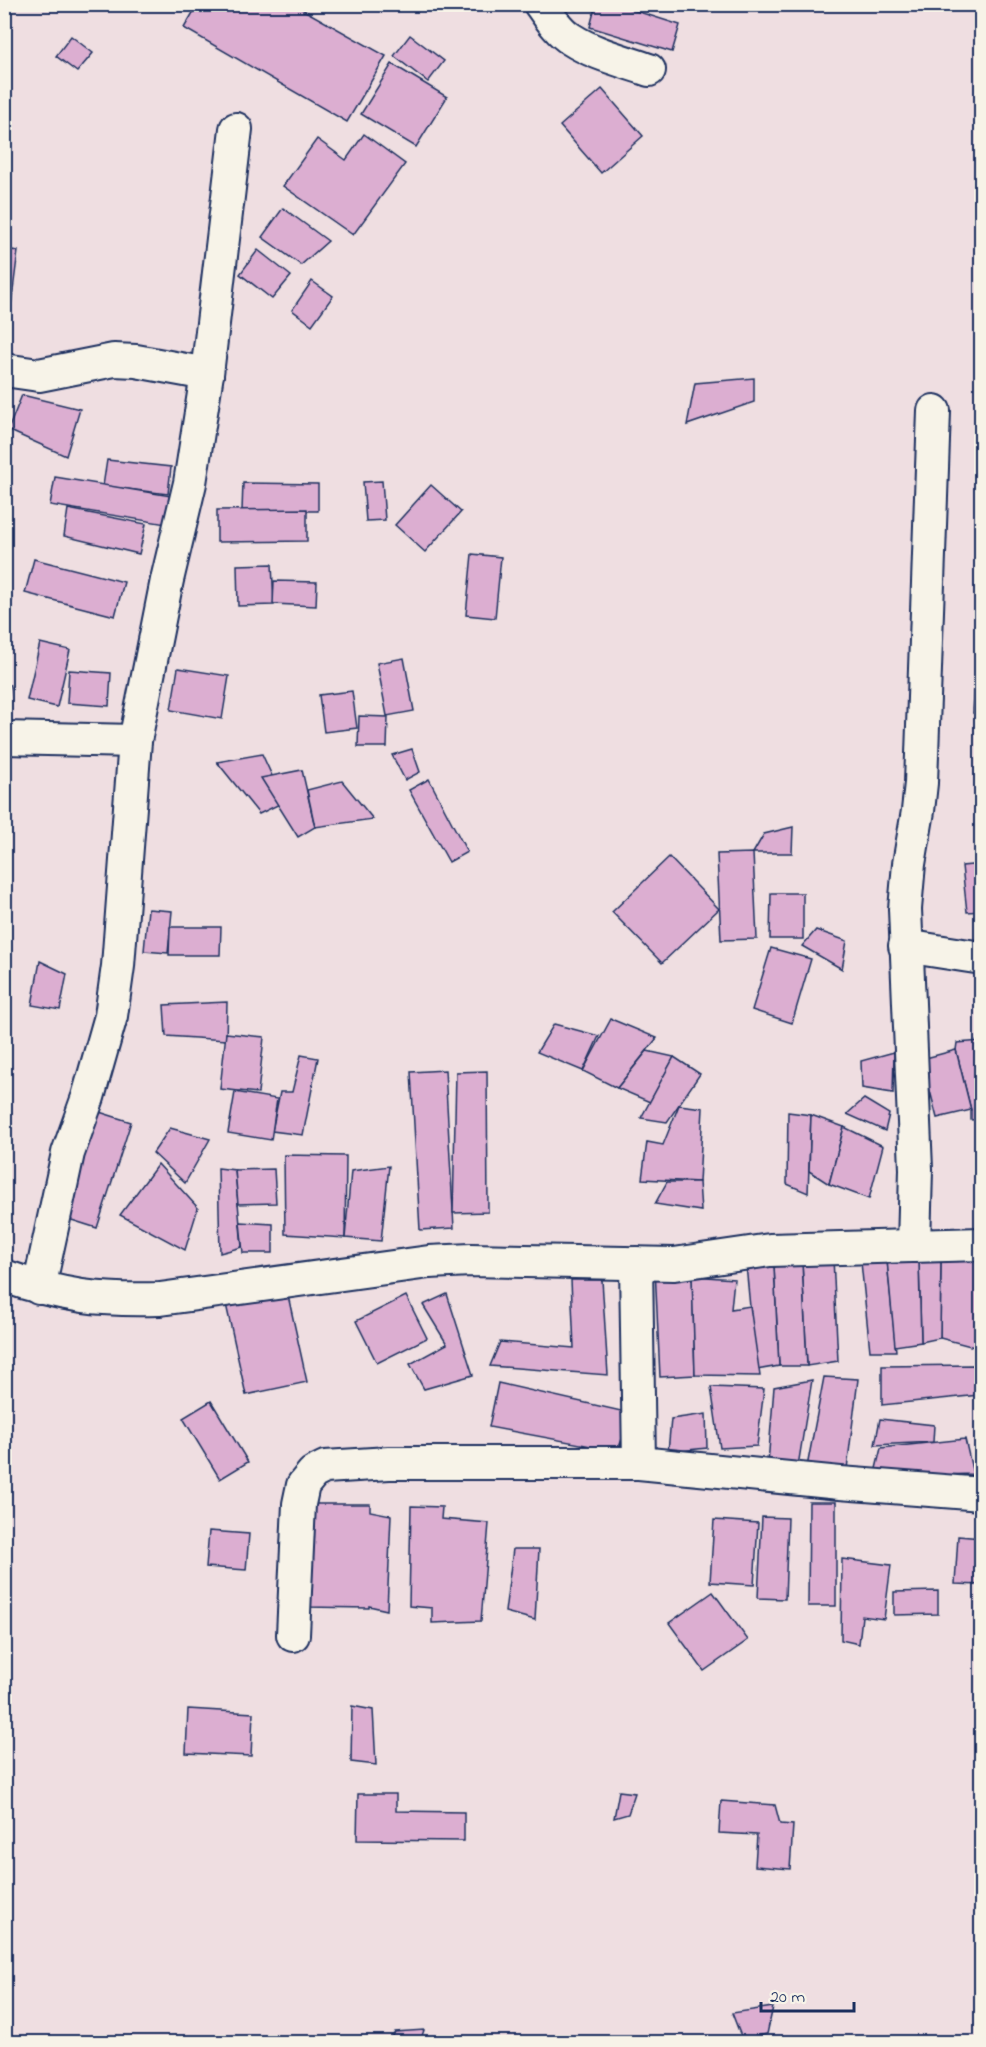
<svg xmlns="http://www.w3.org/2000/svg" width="986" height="2047" viewBox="0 0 986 2047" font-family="'Indie Flower',sans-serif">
<rect width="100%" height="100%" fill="#efdee1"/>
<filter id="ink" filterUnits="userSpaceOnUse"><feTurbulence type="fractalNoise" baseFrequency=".0167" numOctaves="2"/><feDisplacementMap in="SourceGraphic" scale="12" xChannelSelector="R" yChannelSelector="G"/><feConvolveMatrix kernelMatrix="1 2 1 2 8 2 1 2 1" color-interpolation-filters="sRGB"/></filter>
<g filter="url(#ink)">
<g fill="#dcaed1" stroke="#1b2f5e" stroke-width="1.5">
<polygon points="198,4 293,4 386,56 347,122 184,28"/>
<polygon points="596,4 614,4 680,25 672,52 590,27"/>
<polygon points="410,35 444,61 428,82 394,56"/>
<polygon points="71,36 93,53 77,72 56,56"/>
<polygon points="392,64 447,97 416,147 361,114"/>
<polygon points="602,89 643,136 601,173 560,126"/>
<polygon points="364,134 405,164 353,235 283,186 317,139 346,160"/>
<polygon points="283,208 328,241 301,265 262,237"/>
<polygon points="4,249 18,251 8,329 4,328"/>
<polygon points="258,250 291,276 272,299 240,274"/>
<polygon points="312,281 333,296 312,325 292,310"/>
<polygon points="754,378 754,402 687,425 695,383"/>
<polygon points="22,395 80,409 66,456 8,430"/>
<polygon points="107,460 171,467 168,494 103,486"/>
<polygon points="55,477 171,496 166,524 50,505"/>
<polygon points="382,481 385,520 366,521 363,482"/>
<polygon points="243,483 318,484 318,511 242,511"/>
<polygon points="431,485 461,512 425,552 395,525"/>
<polygon points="68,509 146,524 139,554 64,536"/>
<polygon points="307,509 307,541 217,542 217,510"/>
<polygon points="472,554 501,557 495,618 466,615"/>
<polygon points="34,559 124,582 115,616 25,593"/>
<polygon points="272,564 274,605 238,606 237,565"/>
<polygon points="274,581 317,582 316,606 273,604"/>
<polygon points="4,598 12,600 4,624"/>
<polygon points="40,643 70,650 57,707 27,700"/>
<polygon points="404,658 414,711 387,716 377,663"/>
<polygon points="976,661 982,661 982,714 973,713"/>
<polygon points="178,668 229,676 222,719 171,710"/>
<polygon points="69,670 111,673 109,706 67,703"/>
<polygon points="4,684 10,685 6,710 4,710"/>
<polygon points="352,691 357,728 324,732 319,695"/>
<polygon points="359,716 388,717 387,747 358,747"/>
<polygon points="412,749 420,772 405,780 392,755"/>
<polygon points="262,754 284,802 259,814 217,762"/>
<polygon points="302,770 315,827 298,837 261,778"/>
<polygon points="429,779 467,852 449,862 409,790"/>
<polygon points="342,781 373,819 315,827 307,790"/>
<polygon points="793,827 792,853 753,853 764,834"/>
<polygon points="753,853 757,939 721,940 717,854"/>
<polygon points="669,857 719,909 662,963 612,912"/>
<polygon points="982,864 982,911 967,912 962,866"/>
<polygon points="771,893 803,893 803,939 770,939"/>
<polygon points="148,909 172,911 168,953 144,951"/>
<polygon points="170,927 221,927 220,955 169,955"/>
<polygon points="816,930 847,941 842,969 802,946"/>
<polygon points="771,948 811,959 792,1023 752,1010"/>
<polygon points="40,961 67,974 60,1010 32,1005"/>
<polygon points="227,1002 226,1040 166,1036 164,1005"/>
<polygon points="611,1019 657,1038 617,1088 583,1071"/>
<polygon points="554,1024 599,1036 583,1071 537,1052"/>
<polygon points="226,1033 264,1037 258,1093 220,1089"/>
<polygon points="982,1041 982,1119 971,1120 971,1110 956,1050 957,1043"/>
<polygon points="956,1050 971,1110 937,1118 922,1059"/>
<polygon points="647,1051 674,1057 650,1102 617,1088"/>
<polygon points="894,1052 893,1093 862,1088 861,1061"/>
<polygon points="301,1055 318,1058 303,1135 272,1131 280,1092 292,1092"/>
<polygon points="674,1057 700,1074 667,1122 641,1118"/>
<polygon points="445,1070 454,1228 420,1230 411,1072"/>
<polygon points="487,1071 488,1212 453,1213 456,1072"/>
<polygon points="235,1092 277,1099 271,1140 228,1133"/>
<polygon points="864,1099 889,1114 885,1131 847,1114"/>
<polygon points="679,1105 703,1108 699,1182 642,1179 647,1142 663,1145"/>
<polygon points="93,1110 131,1122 97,1228 59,1216"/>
<polygon points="788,1112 811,1115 808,1193 787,1184"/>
<polygon points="811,1115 844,1127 829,1184 809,1171"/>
<polygon points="844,1127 883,1146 869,1199 829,1184"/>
<polygon points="170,1128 210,1139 185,1183 153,1153"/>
<polygon points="284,1155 346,1156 345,1238 285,1234"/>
<polygon points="158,1164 198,1208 185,1250 120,1215"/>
<polygon points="389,1166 381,1241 345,1238 351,1171"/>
<polygon points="218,1168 235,1170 242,1247 220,1253"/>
<polygon points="274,1169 276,1203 238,1204 235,1170"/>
<polygon points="667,1182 699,1182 701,1211 655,1204"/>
<polygon points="240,1222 273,1224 273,1253 243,1253"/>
<polygon points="941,1257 980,1258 982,1349 940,1338"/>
<polygon points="941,1257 940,1338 921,1342 919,1261"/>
<polygon points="833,1258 838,1361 807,1366 802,1262"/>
<polygon points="887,1260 896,1351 870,1351 861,1262"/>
<polygon points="887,1260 919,1261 921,1342 895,1346"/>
<polygon points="802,1262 807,1366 779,1366 774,1267"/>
<polygon points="692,1264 695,1375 660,1377 655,1268"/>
<polygon points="746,1265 774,1267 779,1366 756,1370"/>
<polygon points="692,1276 734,1279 731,1309 750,1306 760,1376 695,1375"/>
<polygon points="571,1280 602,1280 608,1375 490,1366 500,1342 574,1348"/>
<polygon points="287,1291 307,1382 246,1395 226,1304"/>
<polygon points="447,1294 473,1375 424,1389 410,1364 447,1344 423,1305"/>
<polygon points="406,1296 427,1338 377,1363 356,1321"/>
<polygon points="974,1365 979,1395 882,1405 882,1366"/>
<polygon points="824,1377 858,1379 846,1477 807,1467"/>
<polygon points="812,1380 797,1472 768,1464 774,1387"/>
<polygon points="498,1383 630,1413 618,1451 489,1427"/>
<polygon points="711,1387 764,1389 757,1446 720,1448"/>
<polygon points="211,1401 248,1462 220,1479 183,1418"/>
<polygon points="706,1414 707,1448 668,1452 671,1419"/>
<polygon points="880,1419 934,1425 933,1442 875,1445"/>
<polygon points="965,1439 973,1474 874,1477 881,1448"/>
<polygon points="809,1502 836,1502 836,1606 808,1606"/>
<polygon points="306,1504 370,1504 370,1511 391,1515 387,1610 369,1606 369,1608 306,1607"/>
<polygon points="411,1506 442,1507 441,1519 489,1523 481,1621 432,1623 432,1608 409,1606"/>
<polygon points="762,1517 788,1518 785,1599 758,1598"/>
<polygon points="714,1520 758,1523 754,1585 710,1582"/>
<polygon points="209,1531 249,1534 246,1570 206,1567"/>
<polygon points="958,1536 982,1538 982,1585 955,1584"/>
<polygon points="513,1549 539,1549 535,1620 505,1612"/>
<polygon points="842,1559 891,1565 884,1619 862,1616 859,1644 841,1640"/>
<polygon points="938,1591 938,1614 894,1615 894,1592"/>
<polygon points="713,1592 748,1640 704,1671 669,1623"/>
<polygon points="352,1706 373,1710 376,1765 351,1762"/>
<polygon points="188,1709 253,1713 251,1756 186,1753"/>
<polygon points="619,1791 635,1793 628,1814 614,1818"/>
<polygon points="358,1794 396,1794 396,1811 464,1812 464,1841 357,1840"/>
<polygon points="721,1801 775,1805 780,1824 793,1825 790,1869 755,1866 757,1835 719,1833"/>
<polygon points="773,2007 767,2034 742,2039 732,2013"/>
<polygon points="424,2030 420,2042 390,2042 395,2032"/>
</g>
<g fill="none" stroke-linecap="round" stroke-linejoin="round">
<g stroke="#1b2f5e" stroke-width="36">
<g id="street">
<path d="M540,4C549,16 558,31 571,39C594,54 624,61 649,70"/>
<polyline points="4,370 39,375 114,360 136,361 207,374"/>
<polyline points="4,738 135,741"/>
<polyline points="905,946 982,958"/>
<polyline points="914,1246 916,1169 905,909 909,864 918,811 921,783 934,411"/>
<polyline points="636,1263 639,1463"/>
<path d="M4,1276C61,1296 100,1301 160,1299L429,1262L471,1260L674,1264L770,1250L982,1244"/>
<polyline points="39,1288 68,1153 88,1097 111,1016 118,966 135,741 167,580 190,483 207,374 236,129"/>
<polyline points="293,1635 299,1504 303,1485 313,1473 325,1467 389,1463 639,1463 840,1483 982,1494"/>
</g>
</g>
<use href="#street" stroke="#f7f3e8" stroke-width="32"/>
</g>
</g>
<rect width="986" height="2047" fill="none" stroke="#f7f3e8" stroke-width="24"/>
<rect x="12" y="12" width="962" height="2023" fill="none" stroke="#1b2f5e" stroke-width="2" filter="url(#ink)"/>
<path d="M761 2002v9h93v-9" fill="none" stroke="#1b2f5e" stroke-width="3"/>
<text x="770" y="2002" font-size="18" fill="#1b2f5e" stroke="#f7f3e8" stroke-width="4.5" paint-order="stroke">20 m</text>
</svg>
